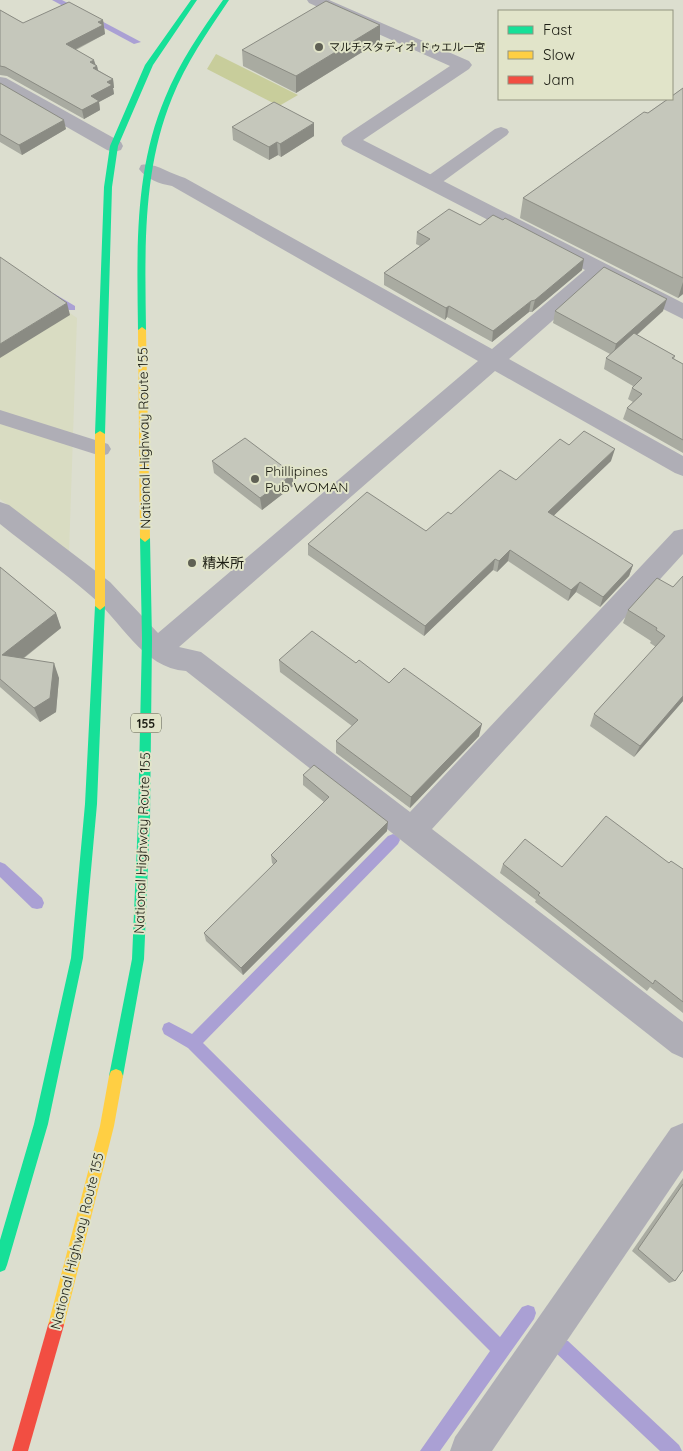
<svg xmlns="http://www.w3.org/2000/svg" width="683" height="1451" viewBox="0 0 683 1451" font-family="Quicksand,'Noto Sans JP',sans-serif">
<rect width="100%" height="100%" fill="#dcdecf"/>
<polygon fill="#d9dcc2" points="0,264 77,318 69,553 0,499"/>
<polygon fill="#c8cd9b" points="216,54 298,95 279,106 207,69"/>
<g fill="none" stroke-linecap="round" stroke-linejoin="round">
<g fill="#aaa0d4" fill-rule="evenodd">
<polygon points="52,0 62,0 141,42 134,44"/>
<polygon points="53,293 75,306 75,310 69,310 50,298 48,296"/>
<polygon points="393,834 398,836 400,840 398,844 203,1043 500,1337 522,1307 528,1305 534,1307 536,1313 534,1319 440,1451 420,1451 490,1351 188,1048 164,1034 162,1029 164,1024 169,1022 192,1034 388,836"/>
<polygon points="0,862 5,864 42,898 44,903 42,908 37,909 32,908 0,877"/>
<polygon points="562,1339 568,1341 679,1445 682,1451 660,1451 556,1353 554,1347 556,1341"/>
</g>
<g fill="#afaeb6" fill-rule="evenodd">
<polygon points="501,127 507,129 509,132 507,135 437,186 425,186 423,182 425,178 495,129"/>
<polygon points="0,410 108,444 111,449 108,454 101,456 0,424"/>
</g>
<g fill="#afaeb6" fill-rule="evenodd">
<path d="M307,0H329L469,61L472,65L469,69L363,140L683,303V319L601,278L509,359L683,456V476L675,473L495,371L179,647L201,652L410,812L674,531L683,529V554L432,829L683,1022V1058L672,1053L186,671C142,668 121,620 90,595C61,570 30,548 0,524V502L9,505L110,582L158,633L478,361L172,186C160,184 146,179 139,169L141,165C155,162 170,174 185,178L492,349L585,270L343,145L341,141L343,137L450,66L309,3Z"/>
<polygon points="0,77 6,78 121,142 123,146 121,150 114,152 107,150 0,89"/>
<polygon points="683,1123 683,1170 492,1451 450,1451 455,1437 671,1128"/>
</g>
<g fill="#16e098" fill-rule="evenodd">
<polygon points="191,0 197,0 153,65 118,146 112,187 105,434 100,437 95,434 104,187 110,146 145,65"/>
<path d="M223,0H229C208,31 186,63 172,98C142,171 145,253 146,330L142,333L138,330C137,252 134,171 165,98C179,63 201,31 223,0Z"/>
<polygon points="145,534 150,538 152,639 150,820 144,959 123,1076 121,1081 116,1083 111,1081 109,1076 132,959 138,820 142,639 140,538"/>
<polygon points="100,602 105,606 97,804 83,958 48,1124 7,1265 5,1270 0,1272 0,1240 34,1124 71,958 85,804 95,606"/>
</g>
<g fill="#ffcf43" fill-rule="evenodd">
<polygon points="142,327 146,330 150,538 145,542 140,538 138,330"/>
<polygon points="100,431 105,434 105,606 100,610 95,606 95,434"/>
<polygon points="116,1069 121,1071 123,1076 114,1126 64,1325 61,1330 56,1333 51,1330 48,1325 100,1126 109,1076 111,1071"/>
</g>
<polygon fill="#f24e42" fill-rule="evenodd" points="56,1317 61,1320 64,1325 28,1451 12,1451 48,1325 51,1320"/>
</g>
<g fill="#a9aba1">
<polygon points="0,10 23,23 103,20 105,34 76,50 97,66 98,70 113,79 114,88 113,88 114,94 99,102 100,110 84,119 7,76 0,75"/>
<polygon points="380,25 380,41 296,93 243,66 242,50"/>
<polygon points="0,83 66,129 22,155 0,142"/>
<polygon points="683,88 683,294 678,298 520,218 523,198 648,113"/>
<polygon points="232,127 314,136 281,157 278,155 269,160 233,140"/>
<polygon points="480,225 582,270 532,312 529,312 492,342 447,317 445,320 384,285 384,273 420,246 416,244 417,232"/>
<polygon points="555,311 663,311 637,335 675,356 674,359 683,364 683,453 623,419 627,408 633,402 628,399 632,388 633,386 604,369 606,358 610,354 553,323"/>
<polygon points="212,461 293,474 293,486 262,510 214,473"/>
<polygon points="611,461 553,516 633,565 629,576 600,607 576,592 568,601 508,561 497,572 493,570 424,636 308,555 308,544 426,531 451,514 516,480"/>
<polygon points="0,567 56,613 61,628 23,659 59,678 56,712 40,722 0,687"/>
<polygon points="683,576 683,701 634,757 590,726 594,714 656,647 650,643 651,641 623,623 628,610 673,587"/>
<polygon points="279,660 356,663 479,736 410,808 336,753 336,741 352,726 280,672"/>
<polygon points="303,775 387,831 243,975 206,941 204,933 274,865 272,863 271,855 324,802 303,785"/>
<polygon points="669,863 683,869 683,1013 650,987 647,991 535,902 536,900 500,873 503,864 562,867"/>
<polygon points="683,1178 683,1270 675,1281 669,1283 632,1251"/>
</g>
<g fill="#8a8b83">
<polygon points="103,20 105,34 68,53 66,44"/>
<polygon points="380,25 380,41 296,93 296,76"/>
<polygon points="94,60 96,66 97,66 99,75 95,77 90,62"/>
<polygon points="113,79 114,88 113,88 114,94 99,102 100,110 84,119 82,110 91,96 107,82"/>
<polygon points="64,120 66,129 22,155 19,145"/>
<polygon points="314,123 314,136 281,157 280,144"/>
<polygon points="277,142 278,155 269,160 269,147"/>
<polygon points="584,259 582,270 532,312 535,300"/>
<polygon points="683,282 683,294 678,298"/>
<polygon points="667,299 663,311 613,356 616,344"/>
<polygon points="531,301 529,312 492,342 493,331"/>
<polygon points="67,303 70,315 0,358 0,344"/>
<polygon points="449,306 447,317 445,320 446,308"/>
<polygon points="615,449 611,461 545,524 548,512"/>
<polygon points="293,474 293,486 262,510 260,498"/>
<polygon points="510,550 508,561 497,572 499,561"/>
<polygon points="495,559 493,570 424,636 425,626"/>
<polygon points="633,565 629,576 600,607 603,597"/>
<polygon points="580,582 576,592 568,601 571,590"/>
<polygon points="56,613 61,628 8,670 2,655"/>
<polygon points="54,663 59,678 56,712 40,722 34,708"/>
<polygon points="683,696 683,701 634,757 640,746"/>
<polygon points="482,724 479,736 410,808 411,797"/>
<polygon points="388,822 387,831 243,975 241,968"/>
</g>
<g fill="#c5c7bb" stroke="#8a8b83">
<polygon points="326,1 380,25 296,76 242,50"/>
<polygon points="69,2 103,20 98,22 103,25 66,44 94,60 90,62 97,66 93,68 113,79 107,82 112,85 91,96 99,101 82,110 5,67 0,66 0,10 23,23"/>
<polygon points="0,83 64,120 19,145 0,134"/>
<polygon points="683,88 683,278 523,198 644,112 648,113 668,99 672,99 672,96"/>
<polygon points="274,102 314,123 280,144 277,142 269,147 232,127"/>
<polygon points="449,209 480,225 493,215 503,220 505,218 584,259 535,300 531,301 493,331 449,306 446,308 384,273 430,239 417,232"/>
<polygon points="0,257 67,303 0,344"/>
<polygon points="604,267 667,299 616,344 555,311"/>
<polygon points="634,333 675,356 672,358 683,364 683,440 627,408 642,394 632,388 642,378 606,358"/>
<polygon points="584,431 615,449 548,512 633,565 603,597 580,582 571,590 510,550 499,561 495,559 425,626 308,544 367,492 426,531 448,512 451,514 500,470 516,480 560,439 569,445"/>
<polygon points="245,438 293,474 260,498 212,461"/>
<polygon points="0,567 56,613 2,655 54,663 50,698 34,708 0,679"/>
<polygon points="683,576 683,696 640,746 594,714 665,636 656,630 657,628 628,610 657,578 673,587"/>
<polygon points="312,631 356,663 359,660 389,683 404,668 482,724 411,797 336,741 358,720 279,660"/>
<polygon points="314,765 388,822 241,968 204,933 277,861 271,855 329,797 303,775"/>
<polygon points="606,816 669,863 671,861 683,869 683,1002 655,980 653,984 538,895 540,893 503,864 525,839 562,867"/>
<polygon points="683,1184 683,1270 675,1281 638,1249"/>
</g>
<g fill="#5f6054" stroke="#e1e4c9" stroke-width="2">
<circle cx="319" cy="47" r="5"/>
<circle cx="255" cy="479" r="5"/>
<circle cx="192" cy="563" r="5"/>
</g>
<g text-anchor="middle" dominant-baseline="central" stroke-width="4" stroke-linejoin="round" paint-order="stroke">
<g font-size="11" fill="#1b1c12" stroke="#e1e4c9" text-anchor="start">
<text x="329" y="47">マルチスタディオ ドゥエル一宮</text>
</g>
<rect fill="#e1e4c9" stroke="#565849" stroke-width="1" x="131" y="713.5" width="30" height="19" rx="4"/>
<g font-size="12" font-weight="bold" fill="#1b1c12">
<text x="146" y="723">155</text>
</g>
<g font-size="14" fill="#1b1c12" stroke="#e1e4c9">
<text transform="translate(144 438) rotate(-91)">National Highway Route 155</text>
<text transform="translate(142 843) rotate(-88)">National Highway Route 155</text>
<text transform="translate(77 1241) rotate(-76)">National Highway Route 155</text>
</g>
<g font-size="14" fill="#1b1c12" stroke="#e1e4c9" text-anchor="start">
<text x="265" y="471">Phillipines<tspan x="265" dy="16">Pub WOMAN</tspan></text>
<text x="202" y="563">精米所</text>
</g>
</g>
<rect x="498" y="10" width="175" height="90" fill="#e1e4c9" stroke="#929480"/>
<rect x="508" y="26" width="25" height="8" fill="#16e098" stroke="#929480"/>
<text x="543" y="35" font-size="15" fill="#1b1c12">Fast</text>
<rect x="508" y="51" width="25" height="8" fill="#ffcf43" stroke="#929480"/>
<text x="543" y="60" font-size="15" fill="#1b1c12">Slow</text>
<rect x="508" y="76" width="25" height="8" fill="#f24e42" stroke="#929480"/>
<text x="543" y="85" font-size="15" fill="#1b1c12">Jam</text>
</svg>
